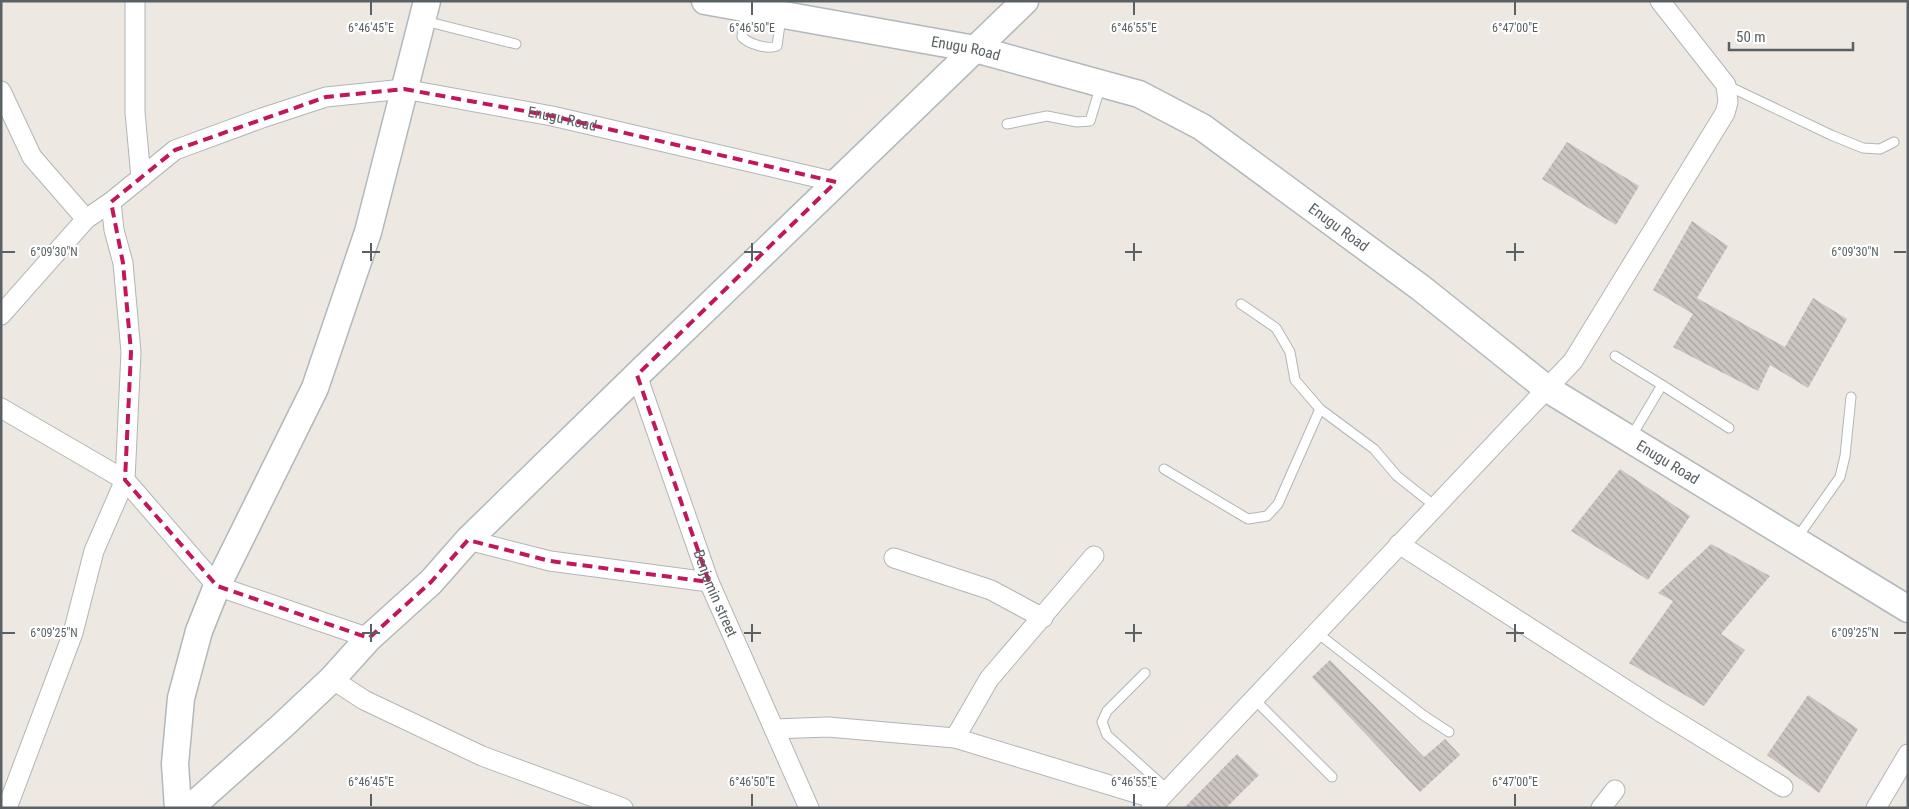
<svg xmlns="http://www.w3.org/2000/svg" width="1909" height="809" viewBox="0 0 1909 809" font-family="'Roboto Condensed',sans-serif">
<defs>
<pattern id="building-back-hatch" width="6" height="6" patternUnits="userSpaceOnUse" patternTransform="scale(1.25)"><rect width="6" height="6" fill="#cbc5c1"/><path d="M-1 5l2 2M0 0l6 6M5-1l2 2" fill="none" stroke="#a8a3a0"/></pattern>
</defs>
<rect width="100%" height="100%" fill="#eee8e2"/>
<g fill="url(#building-back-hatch)">
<polygon points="1567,142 1639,186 1616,225 1542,179"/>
<polygon points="1692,221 1728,246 1697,298 1785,347 1813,298 1847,319 1808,388 1770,365 1758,391 1673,347 1693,314 1653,290"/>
<polygon points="1620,469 1690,516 1648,580 1571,531"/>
<polygon points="1711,544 1770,576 1721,634 1745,650 1704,706 1629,663 1673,601 1658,593"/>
<polygon points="1330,660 1424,757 1445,739 1460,755 1420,792 1312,677"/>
<polygon points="1808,695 1858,729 1819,793 1767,755"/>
<polygon points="1237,754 1259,775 1226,808 1184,808"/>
</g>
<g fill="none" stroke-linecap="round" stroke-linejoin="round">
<g stroke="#b0b6b8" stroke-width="11">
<g id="lane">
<path d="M746,9L742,37C749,44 768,50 777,46L781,17"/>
<polyline points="425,21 516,44"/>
<polyline points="1726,85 1831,135 1863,148 1880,149 1894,142"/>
<polyline points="1007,124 1047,116 1077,122 1090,121 1101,85"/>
<polyline points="1241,304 1276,328 1290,352 1295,380 1320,409 1374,449 1397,476 1435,506"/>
<polyline points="1615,356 1662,385 1631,437"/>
<polyline points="1662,385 1729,428"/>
<polyline points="1164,469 1248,519 1267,516 1278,504 1320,409"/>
<polyline points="1797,538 1840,477 1845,456 1851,397"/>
<polyline points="1316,632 1423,715 1449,732"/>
<polyline points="1145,673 1107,711 1102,722 1107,735 1168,790"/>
<polyline points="1254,699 1332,777"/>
</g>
</g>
<g stroke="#b0b6b8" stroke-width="21">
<g id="street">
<polyline points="135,1 135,112 141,178"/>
<polyline points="1,91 32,157 86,219"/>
<polyline points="1,315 86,219 111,202"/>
<path id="s1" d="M637,375L709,582L809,808"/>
<polyline points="1,408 125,480 217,586 369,638"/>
<polyline points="468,540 550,561 709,582"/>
<polyline points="1399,544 1659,711 1783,787"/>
<polyline points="894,558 991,590 1043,618"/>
<polyline points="332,679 364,700 482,756 623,808"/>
<polyline points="774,729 828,727 955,738 1159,800"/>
<polyline points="955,738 989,679 1094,556"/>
<path id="s2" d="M7,808L73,633L94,551L125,480L131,352L123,263L114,230L111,202L175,150L262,118L326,97L404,89L552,116L836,182"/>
<polyline points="1151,808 1573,361 1725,113 1728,102 1726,85 1660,1"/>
<polyline points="1601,808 1615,790"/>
<polyline points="1876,808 1908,754"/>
</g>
</g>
<g stroke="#b1b8bb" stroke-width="29">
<g id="secondary">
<path id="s3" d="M705,1L975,49L1139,94L1202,127L1421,288L1546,388L1908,609"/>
<polyline points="178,808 175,764 181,698 199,631 217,586 315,388 368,232 427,1"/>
<polyline points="190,808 282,726 332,679 369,638 431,582 468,540 637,375 1025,1"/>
</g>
</g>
<use href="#lane" stroke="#fff" stroke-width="9"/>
<use href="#street" stroke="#fff" stroke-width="19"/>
<use href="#secondary" stroke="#fff" stroke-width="26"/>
</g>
<path fill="none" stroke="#c2185b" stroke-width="4" stroke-dasharray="10 6" stroke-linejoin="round" d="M404,89L552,116L836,182L637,375L709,582L550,561L468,540L431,582L369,638L217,586L125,480L131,352L123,263L111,202L175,150L326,97Z"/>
<path fill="none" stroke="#5a6164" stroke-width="2" d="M371,2V15M752,2V15M1134,2V15M1515,2V15M371,243V261M752,243V261M1134,243V261M1515,243V261M2,252H15M362,252H380M744,252H761M1125,252H1142M1506,252H1524M1894,252H1906M371,624V642M752,624V642M1134,624V642M1515,624V642M2,633H15M362,633H380M744,633H761M1125,633H1142M1506,633H1524M1894,633H1906M371,794V806M752,794V806M1134,794V806M1515,794V806"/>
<g text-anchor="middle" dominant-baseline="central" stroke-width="4.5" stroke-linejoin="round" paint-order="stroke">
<g font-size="15" fill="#5a6164" stroke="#fff">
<text stroke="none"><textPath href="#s3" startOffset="265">Enugu Road</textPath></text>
<text stroke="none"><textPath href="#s2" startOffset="1111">Enugu Road</textPath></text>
<text stroke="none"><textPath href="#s3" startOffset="685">Enugu Road</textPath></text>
<text stroke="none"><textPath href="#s3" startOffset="1090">Enugu Road</textPath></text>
<text stroke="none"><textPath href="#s1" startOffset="232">Benjamin street</textPath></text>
</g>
</g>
<g font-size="12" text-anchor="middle" fill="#5a6164" stroke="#fff" stroke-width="4.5" stroke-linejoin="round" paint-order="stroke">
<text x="371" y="32">6°46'45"E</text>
<text x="752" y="32">6°46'50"E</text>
<text x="1134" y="32">6°46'55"E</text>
<text x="1515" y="32">6°47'00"E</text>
<text x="54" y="256">6°09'30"N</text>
<text x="1855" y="256">6°09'30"N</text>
<text x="54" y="637">6°09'25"N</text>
<text x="1855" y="637">6°09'25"N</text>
<text x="371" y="786">6°46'45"E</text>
<text x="752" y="786">6°46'50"E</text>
<text x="1134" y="786">6°46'55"E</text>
<text x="1515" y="786">6°47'00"E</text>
</g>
<rect width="1909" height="809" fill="none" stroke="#5a6164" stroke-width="5"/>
<path d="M1729 42v8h124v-8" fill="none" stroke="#5a6164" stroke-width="2.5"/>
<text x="1736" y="42" font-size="15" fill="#5a6164" stroke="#ffffff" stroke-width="4" paint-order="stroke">50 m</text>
</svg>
